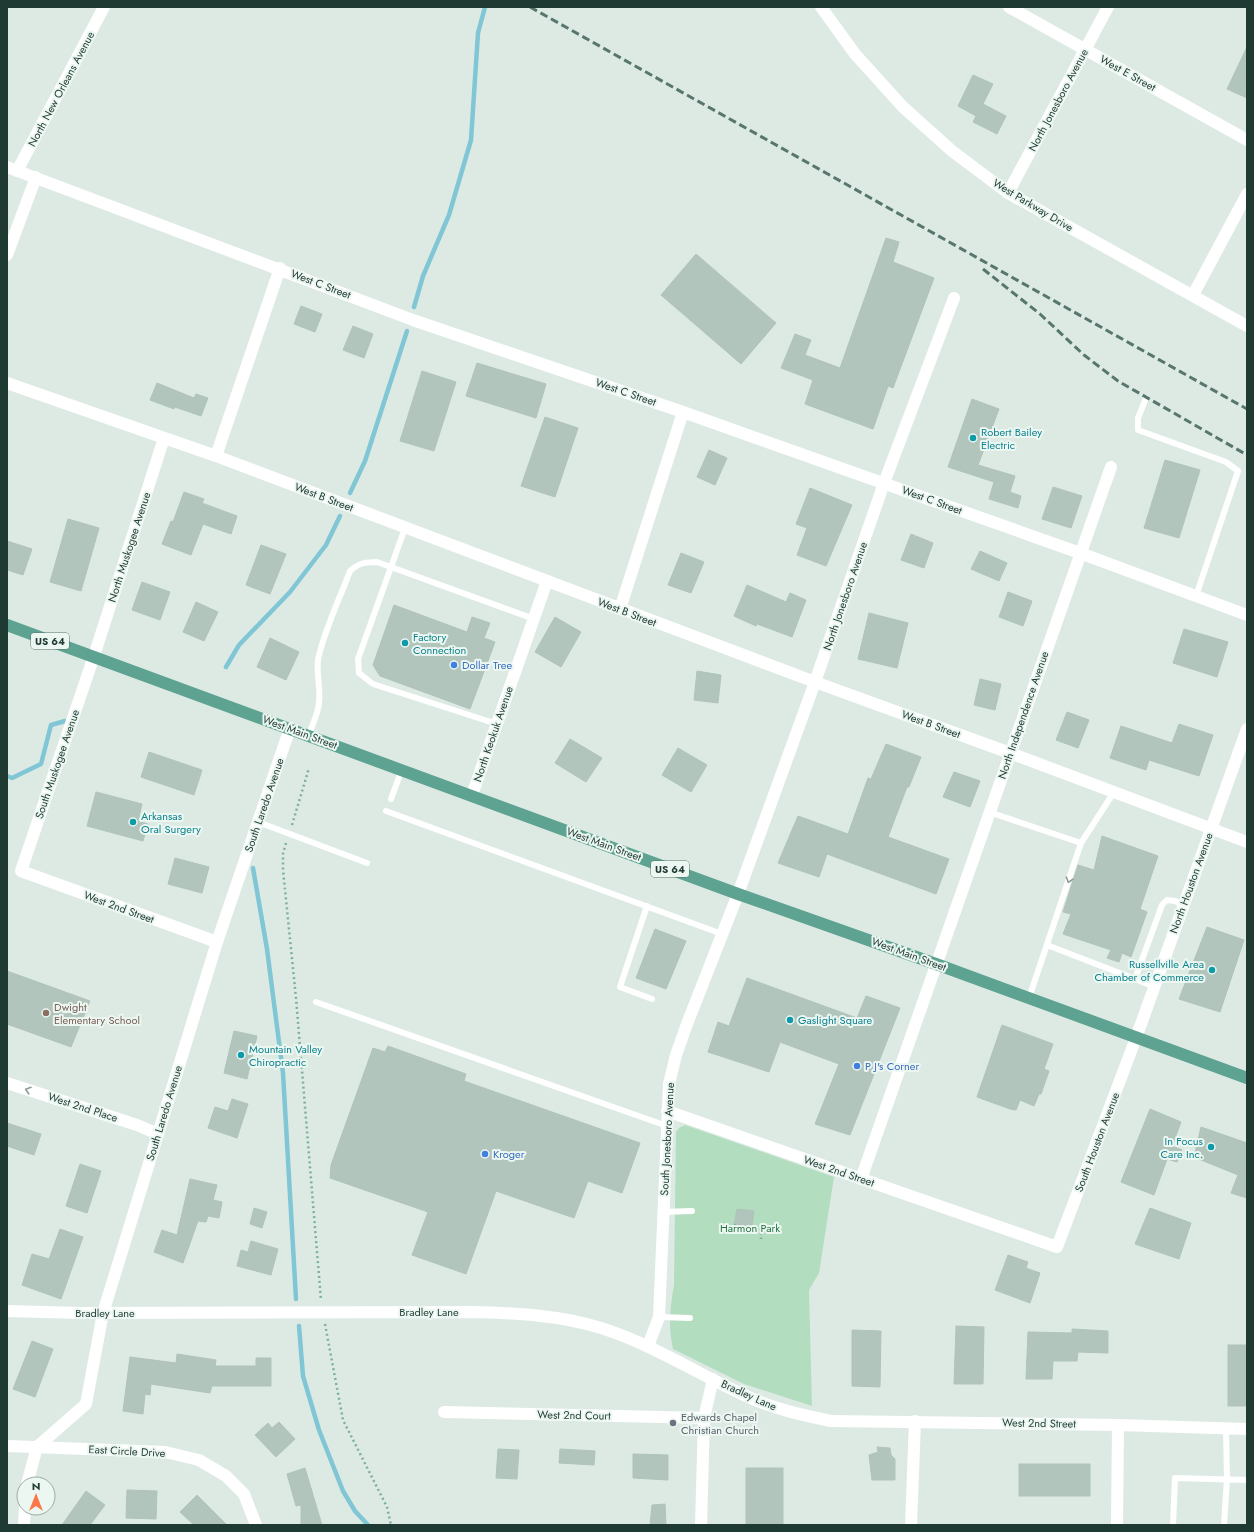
<svg xmlns="http://www.w3.org/2000/svg" width="1254" height="1532" viewBox="0 0 1254 1532" font-family="Jost,sans-serif">
<rect width="100%" height="100%" fill="#ddeae4"/>
<path fill="#b3ddbf" d="M685,1125L834,1177L819,1273L809,1290L812,1406L744,1384L673,1349C668,1327 670,1307 674,1285L676,1132L679,1128Z"/>
<g fill="none" stroke-linecap="round" stroke-linejoin="round">
<g stroke="#80c6d4" stroke-width="4.5">
<polyline points="414,307 423,276 449,215 471,140 478,33 485,7"/>
<polyline points="350,493 365,461 407,331"/>
<polyline points="226,667 239,645 290,592 326,545 340,516"/>
<polyline points="7,776 12,778 41,764 51,725 65,721"/>
<polyline points="253,868 267,949 283,1073 296,1299"/>
<polyline points="299,1326 303,1376 319,1430 343,1491 355,1511 368,1525"/>
</g>
</g>
<g fill="#b2c5bd" stroke="#afc4bb">
<polygon points="1247,47 1247,98 1227,89"/>
<polygon points="973,75 993,84 983,104 1006,116 997,134 973,122 976,116 958,106"/>
<polygon points="886,238 899,242 893,262 934,278 893,388 888,386 873,429 805,404 813,380 781,368 795,334 811,340 805,355 840,368"/>
<polygon points="696,254 776,323 741,364 661,295"/>
<polygon points="301,306 322,314 315,332 294,324"/>
<polygon points="353,326 373,334 364,358 343,350"/>
<polygon points="477,363 546,384 536,418 466,396"/>
<polygon points="422,371 456,382 434,451 400,441"/>
<polygon points="157,383 194,398 196,394 208,398 201,416 175,407 174,409 150,400"/>
<polygon points="972,399 999,409 978,465 1015,476 1010,492 1021,496 1018,508 989,499 994,482 948,467"/>
<polygon points="545,417 578,428 555,497 521,486"/>
<polygon points="709,450 727,458 715,485 697,477"/>
<polygon points="1165,460 1200,470 1179,538 1144,528"/>
<polygon points="1053,487 1082,496 1071,528 1042,519"/>
<polygon points="810,488 852,505 826,566 797,555 807,528 796,524"/>
<polygon points="184,492 204,499 202,503 237,516 231,534 203,524 191,555 162,544 171,521 173,522"/>
<polygon points="68,519 99,528 81,591 50,582"/>
<polygon points="911,534 933,543 924,568 901,560"/>
<polygon points="7,541 32,549 23,575 7,570"/>
<polygon points="261,545 286,554 270,594 246,585"/>
<polygon points="980,551 1007,563 999,581 971,569"/>
<polygon points="681,553 704,562 691,593 668,585"/>
<polygon points="142,582 170,592 160,620 132,610"/>
<polygon points="747,585 786,602 790,593 806,600 792,637 757,624 756,626 734,616"/>
<polygon points="1008,592 1032,601 1023,626 999,617"/>
<polygon points="196,602 218,612 204,641 183,632"/>
<polygon points="394,605 467,632 472,617 490,623 484,638 495,642 470,709 380,676 378,673 373,665"/>
<polygon points="869,613 908,623 897,668 858,659"/>
<polygon points="555,617 581,632 561,667 535,652"/>
<polygon points="1184,629 1228,642 1217,677 1173,663"/>
<polygon points="270,638 299,652 286,680 257,667"/>
<polygon points="697,671 721,675 718,703 694,700"/>
<polygon points="980,679 1001,684 995,710 974,705"/>
<polygon points="1067,712 1089,720 1078,748 1056,740"/>
<polygon points="1179,724 1213,735 1199,776 1149,760 1146,770 1110,758 1121,726 1172,743"/>
<polygon points="570,739 602,758 586,782 555,763"/>
<polygon points="886,744 921,757 909,787 907,787 888,837 949,859 936,894 827,854 819,877 778,863 798,816 848,834 868,778 871,779"/>
<polygon points="678,748 707,765 691,792 662,775"/>
<polygon points="149,752 202,770 194,795 141,777"/>
<polygon points="954,772 980,781 970,807 943,797"/>
<polygon points="96,792 142,804 138,821 148,824 143,841 87,826"/>
<polygon points="1102,836 1158,856 1140,909 1147,912 1131,957 1122,953 1119,962 1107,958 1111,950 1063,934 1071,914 1063,912 1078,865 1094,870"/>
<polygon points="175,858 209,867 202,893 168,884"/>
<polygon points="1207,927 1244,940 1220,1012 1179,999"/>
<polygon points="655,929 686,941 666,989 636,978"/>
<polygon points="7,971 90,1001 71,1047 7,1024"/>
<polygon points="747,978 857,1018 866,996 900,1008 850,1135 815,1124 839,1064 780,1042 769,1072 708,1052 718,1022 729,1026"/>
<polygon points="1002,1025 1053,1044 1044,1069 1049,1071 1041,1094 1039,1094 1034,1106 1020,1100 1016,1110 1010,1109 977,1097"/>
<polygon points="234,1031 257,1036 247,1079 224,1073"/>
<polygon points="388,1046 466,1074 464,1081 640,1143 622,1193 588,1181 574,1218 496,1191 466,1274 412,1255 428,1212 330,1178 331,1165 373,1048 385,1052"/>
<polygon points="232,1099 248,1104 237,1138 208,1128 215,1107 228,1111"/>
<polygon points="1150,1109 1181,1122 1172,1146 1182,1150 1177,1162 1167,1159 1154,1195 1121,1182"/>
<polygon points="7,1123 41,1134 34,1155 7,1146"/>
<polygon points="1201,1127 1247,1143 1247,1198 1231,1193 1238,1175 1194,1157"/>
<polygon points="80,1164 101,1171 87,1213 66,1206"/>
<polygon points="190,1179 217,1185 213,1200 222,1202 219,1218 208,1216 206,1222 198,1221 183,1263 154,1252 162,1230 177,1235"/>
<polygon points="254,1208 267,1212 262,1228 250,1224"/>
<polygon points="1150,1208 1191,1223 1179,1259 1135,1244"/>
<polygon points="737,1209 754,1211 752,1227 734,1225"/>
<polygon points="60,1229 83,1237 61,1299 22,1285 32,1254 49,1259"/>
<polygon points="251,1241 278,1249 271,1275 237,1266 241,1250 248,1252"/>
<polygon points="1008,1255 1028,1262 1026,1268 1040,1273 1030,1303 995,1290"/>
<polygon points="956,1326 984,1327 983,1384 954,1384"/>
<polygon points="1072,1329 1108,1331 1108,1353 1078,1352 1077,1361 1053,1361 1052,1379 1026,1379 1028,1332 1072,1333"/>
<polygon points="852,1330 881,1331 880,1387 852,1386"/>
<polygon points="32,1341 53,1349 35,1397 13,1389"/>
<rect x="1228" y="1345" width="19" height="61"/>
<polygon points="177,1354 216,1360 215,1366 256,1366 256,1358 271,1358 271,1386 212,1386 210,1393 151,1384 150,1395 145,1394 143,1414 123,1411 130,1357 176,1363"/>
<polygon points="279,1422 295,1439 276,1457 255,1435 268,1423 272,1428"/>
<polygon points="877,1447 890,1448 891,1455 895,1459 895,1480 872,1480 869,1455 878,1452"/>
<polygon points="498,1449 519,1450 517,1479 496,1478"/>
<polygon points="560,1449 595,1451 594,1465 559,1463"/>
<polygon points="633,1454 668,1455 668,1480 633,1478"/>
<rect x="1019" y="1464" width="71" height="32"/>
<polygon points="305,1468 322,1525 301,1525 301,1505 296,1506 287,1474"/>
<rect x="746" y="1468" width="37" height="57"/>
<polygon points="127,1490 157,1491 156,1519 126,1518"/>
<polygon points="86,1491 105,1505 90,1525 62,1525"/>
<polygon points="197,1495 227,1525 194,1525 180,1512"/>
<polygon points="665,1504 666,1525 650,1525 652,1505"/>
</g>
<g fill="none" stroke-linecap="round" stroke-linejoin="round">
<g stroke="#7bb0a0" stroke-width="2.5" stroke-dasharray="2 3" stroke-linecap="butt">
<polyline points="292,825 309,768"/>
<polyline points="286,843 283,854 283,870 296,998 321,1300"/>
<polyline points="734,1225 761,1230 761,1239"/>
<polyline points="325,1324 343,1420 387,1507 391,1525"/>
</g>
<g stroke="#fff" stroke-width="6">
<polyline points="1146,398 1138,418 1138,430 1226,462 1238,471 1196,596"/>
<polyline points="405,528 358,659 359,673 373,684 497,724"/>
<path d="M309,735C312,725 318,714 319,703C321,689 316,674 318,660C323,633 340,598 350,571C359,563 365,562 377,562L534,619"/>
<polyline points="391,799 402,769"/>
<polyline points="386,811 722,934"/>
<polyline points="989,812 1081,843"/>
<polyline points="258,822 367,863"/>
<polyline points="647,906 620,987 652,999"/>
<polyline points="1047,945 1135,979"/>
<polyline points="1155,987 1135,979 1162,905 1167,900 1175,901 1184,905"/>
<polyline points="1029,998 1081,843 1114,792"/>
<polyline points="316,1002 667,1126"/>
<polyline points="663,1212 692,1211"/>
<polyline points="659,1317 690,1318"/>
<polyline points="1173,1525 1175,1478 1247,1480"/>
<polyline points="1224,1525 1227,1479 1226,1429"/>
</g>
<g stroke="#fff" stroke-width="12">
<polyline points="1009,7 1247,140"/>
<polyline points="7,167 413,320 683,412 1080,553 1247,615"/>
<polyline points="17,171 104,7"/>
<polyline points="1008,193 1108,7"/>
<polyline points="7,255 36,177"/>
<polyline points="1193,295 1247,194"/>
<polyline points="7,383 216,456 815,682 1010,753 1247,842"/>
<polyline points="164,438 94,656 21,871 217,942"/>
<polyline points="216,456 280,268"/>
<polyline points="620,609 683,412"/>
<polyline points="472,795 547,581"/>
<polyline points="7,1083 137,1125 158,1134"/>
<polyline points="667,1111 1057,1247 1136,1038 1247,729"/>
<polyline points="861,1179 1111,467"/>
<polyline points="648,1346 659,1317 669,1084 676,1055 687,1024 738,894 815,682 884,483 954,298"/>
<polyline points="444,1412 704,1418"/>
<polyline points="831,1421 1118,1425 1247,1429"/>
<polyline points="7,1446 165,1452 199,1460 226,1476 244,1494 256,1525"/>
<polyline points="27,1484 37,1447 86,1404 103,1313 217,942 290,728"/>
<polyline points="24,1525 25,1508"/>
<polyline points="701,1525 704,1418 713,1379"/>
<polyline points="911,1525 915,1421"/>
<polyline points="1117,1525 1118,1425"/>
</g>
<path stroke="#fff" stroke-width="12" d="M7,1311L81,1313L472,1312C515,1313 559,1315 601,1328C652,1344 698,1374 746,1396C774,1409 802,1415 831,1421"/>
<polyline stroke="#fff" stroke-width="12" points="821,7 855,54 903,107 952,151 1008,193 1247,326"/>
<polyline stroke="#5ea392" stroke-width="12" points="7,625 738,894 936,964 1247,1078"/>
<g stroke="#57766e" stroke-width="3" stroke-dasharray="8 4" stroke-linecap="butt">
<polyline points="530,7 1247,409"/>
<polyline points="983,269 1040,314 1084,355 1118,381 1247,455"/>
</g>
</g>
<defs><path id="oneway-chevron" d="M-2-3.5L2.5 0L-2 3.5" fill="none" stroke-width="1.6" stroke-linecap="round" stroke-linejoin="round"/></defs>
<g stroke="#8e9c99">
<use href="#oneway-chevron" transform="translate(1069 880) rotate(109)"/>
<use href="#oneway-chevron" transform="translate(28 1090) rotate(-162)"/>
</g>
<g fill="#0f9aa8" stroke="#edf7f2" stroke-width="1.5">
<circle cx="973" cy="438" r="4"/>
<circle cx="405" cy="643" r="4"/>
<circle cx="133" cy="822" r="4"/>
<circle cx="1212" cy="970" r="4"/>
<circle cx="790" cy="1020" r="4"/>
<circle cx="241" cy="1055" r="4"/>
<circle cx="1211" cy="1147" r="4"/>
</g>
<g fill="#3f7fe0" stroke="#edf7f2" stroke-width="1.5">
<circle cx="454" cy="665" r="4"/>
<circle cx="857" cy="1066" r="4"/>
<circle cx="485" cy="1154" r="4"/>
</g>
<circle fill="#8d6e63" stroke="#edf7f2" stroke-width="1.5" cx="46" cy="1013" r="4"/>
<circle fill="#6b7280" stroke="#edf7f2" stroke-width="1.5" cx="673" cy="1423" r="4"/>
<g text-anchor="middle" dominant-baseline="central" stroke-width="4" stroke-linejoin="round" paint-order="stroke">
<g fill="#edf7f2" stroke="#5c736c" stroke-width="1">
<rect x="31" y="633" width="38" height="16" rx="3"/>
<rect x="651" y="861" width="38" height="16" rx="3"/>
</g>
<g font-size="10" font-weight="bold" fill="#1e3a33">
<text x="50" y="641">US 64</text>
<text x="670" y="869">US 64</text>
</g>
<g font-size="11" fill="#1e3a33" stroke="#edf7f2">
<text transform="translate(1128 73) rotate(29)">West E Street</text>
<text transform="translate(61 89) rotate(-62)">North New Orleans Avenue</text>
<text transform="translate(1058 100) rotate(-62)">North Jonesboro Avenue</text>
<text transform="translate(1033 205) rotate(31)">West Parkway Drive</text>
<text transform="translate(321 284) rotate(21)">West C Street</text>
<text transform="translate(626 392) rotate(19)">West C Street</text>
<text transform="translate(324 497) rotate(21)">West B Street</text>
<text transform="translate(932 500) rotate(20)">West C Street</text>
<text transform="translate(129 547) rotate(-72)">North Muskogee Avenue</text>
<text transform="translate(845 596) rotate(-71)">North Jonesboro Avenue</text>
<text transform="translate(627 612) rotate(21)">West B Street</text>
<text transform="translate(1023 715) rotate(-71)">North Independence Avenue</text>
<text transform="translate(931 724) rotate(20)">West B Street</text>
<text transform="translate(300 732) rotate(20)">West Main Street</text>
<text transform="translate(493 734) rotate(-71)">North Keokuk Avenue</text>
<text transform="translate(57 764) rotate(-71)">South Muskogee Avenue</text>
<text transform="translate(264 805) rotate(-71)">South Laredo Avenue</text>
<text transform="translate(604 844) rotate(20)">West Main Street</text>
<text transform="translate(1191 883) rotate(-70)">North Houston Avenue</text>
<text transform="translate(119 907) rotate(20)">West 2nd Street</text>
<text transform="translate(909 954) rotate(20)">West Main Street</text>
<text transform="translate(83 1107) rotate(18)">West 2nd Place</text>
<text transform="translate(164 1113) rotate(-73)">South Laredo Avenue</text>
<text transform="translate(667 1139) rotate(-87)">South Jonesboro Avenue</text>
<text transform="translate(1097 1142) rotate(-69)">South Houston Avenue</text>
<text transform="translate(839 1171) rotate(19)">West 2nd Street</text>
<text x="429" y="1312">Bradley Lane</text>
<text x="105" y="1313">Bradley Lane</text>
<text transform="translate(749 1395) rotate(24)">Bradley Lane</text>
<text transform="translate(574 1415) rotate(1)">West 2nd Court</text>
<text transform="translate(1039 1423) rotate(1)">West 2nd Street</text>
<text transform="translate(127 1451) rotate(3)">East Circle Drive</text>
</g>
<g font-size="11" fill="#0d838f" stroke="#edf7f2" text-anchor="start">
<text x="981" y="432">Robert Bailey<tspan x="981" dy="13">Electric</tspan></text>
<text x="413" y="637">Factory<tspan x="413" dy="13">Connection</tspan></text>
<text x="141" y="816">Arkansas<tspan x="141" dy="13">Oral Surgery</tspan></text>
<text x="1204" y="964" text-anchor="end">Russellville Area<tspan x="1204" dy="13">Chamber of Commerce</tspan></text>
<text x="798" y="1020">Gaslight Square</text>
<text x="249" y="1049">Mountain Valley<tspan x="249" dy="13">Chiropractic</tspan></text>
<text x="1203" y="1141" text-anchor="end">In Focus<tspan x="1203" dy="13">Care Inc.</tspan></text>
</g>
<g font-size="11" fill="#366cbe" stroke="#edf7f2" text-anchor="start">
<text x="462" y="665">Dollar Tree</text>
<text x="865" y="1066">P J's Corner</text>
<text x="493" y="1154">Kroger</text>
</g>
<g font-size="11" fill="#785e54" stroke="#edf7f2" text-anchor="start">
<text x="54" y="1007">Dwight<tspan x="54" dy="13">Elementary School</tspan></text>
</g>
<g font-size="11" fill="#267345" stroke="#edf7f2">
<text x="750" y="1228">Harmon Park</text>
</g>
<g font-size="11" fill="#5b616d" stroke="#edf7f2" text-anchor="start">
<text x="681" y="1417">Edwards Chapel<tspan x="681" dy="13">Christian Church</tspan></text>
</g>
</g>
<rect width="1254" height="1532" fill="none" stroke="#1e3a33" stroke-width="16"/>
<g transform="translate(36 1496)"><circle r="19" fill="#edf7f2" stroke="#9aaba6"/>
<path d="M0-3L7 15L0 10L-7 15Z" fill="#fb7749"/>
<text y="-6" font-size="11" font-weight="bold" text-anchor="middle" fill="#1e3a33">N</text>
</g>
</svg>
